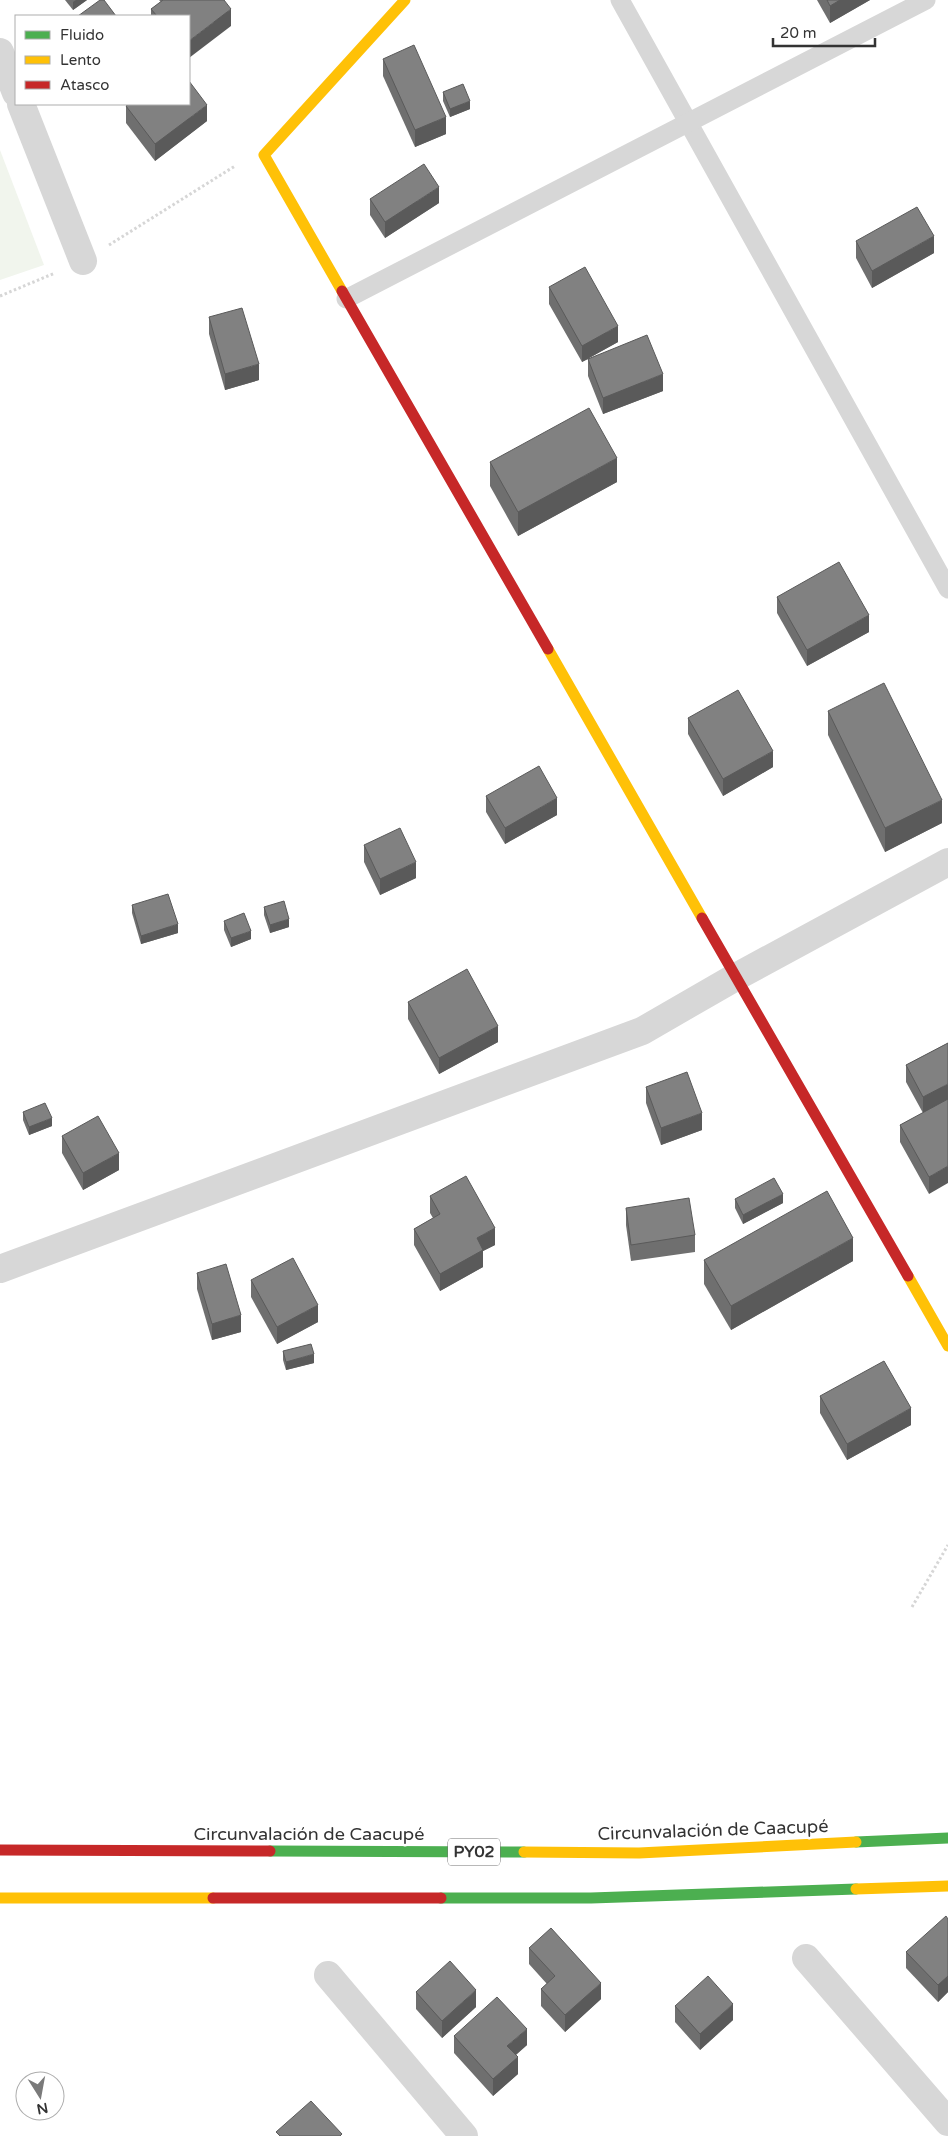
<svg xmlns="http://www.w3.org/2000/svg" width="948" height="2136" viewBox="0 0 948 2136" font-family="'Varela Round',sans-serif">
<rect width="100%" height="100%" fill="#fff"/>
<polygon fill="#f1f5ed" points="0,150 44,265 0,280"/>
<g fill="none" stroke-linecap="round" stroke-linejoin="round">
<g stroke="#d6d6d6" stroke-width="3" stroke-dasharray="2.5 2.5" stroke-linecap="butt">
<polyline points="109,245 235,166"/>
<polyline points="0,296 55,273"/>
<polyline points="912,1607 948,1545"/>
</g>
<g stroke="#d7d7d7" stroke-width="19">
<polyline points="620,0 948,589"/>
<polyline points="346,299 926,0"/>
</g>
<g stroke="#d7d7d7" stroke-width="28">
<polyline points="0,52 16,93"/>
<polyline points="21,104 83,261"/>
<polyline points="0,1269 642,1031 734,978 948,862"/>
<polyline points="806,1958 948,2122"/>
<polyline points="328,1975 464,2136"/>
</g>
<g stroke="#4caf50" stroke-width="11">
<polyline points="856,1842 948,1838"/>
<polyline points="270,1851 524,1852"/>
<polyline points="441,1898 591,1898 856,1889"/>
</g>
<g stroke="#ffc107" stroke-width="11">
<polyline points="342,291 264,155 405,0"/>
<polyline points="548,649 702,918"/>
<polyline points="908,1276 948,1346"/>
<polyline points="524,1852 639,1853 856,1842"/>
<polyline points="856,1889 948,1886"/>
<polyline points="0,1898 213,1898"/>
</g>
<g stroke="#c62828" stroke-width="11">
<polyline points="342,291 548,649"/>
<polyline points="702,918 908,1276"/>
<polyline points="0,1850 270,1851"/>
<polyline points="213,1898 441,1898"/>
</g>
</g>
<g fill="#6f6f6f">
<polygon points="65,0 87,0 73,10"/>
<polygon points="159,0 224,0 231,26 189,16 151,16 151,9 161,2"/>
<polygon points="817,0 870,0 830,23"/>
<polygon points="383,59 446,134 415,147 383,76"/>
<polygon points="443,92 470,109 450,117 443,101"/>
<polygon points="126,106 207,121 155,161 126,123"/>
<polygon points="370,199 439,203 385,238 370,215"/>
<polygon points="856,241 934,253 872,288 856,258"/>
<polygon points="549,287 618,342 589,358 663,391 603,414 588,376 588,359 582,362 549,304"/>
<polygon points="209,317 259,380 225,390 209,334"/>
<polygon points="490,462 617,482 518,536 490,486"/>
<polygon points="777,597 869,632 807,666 777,613"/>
<polygon points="828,711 942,823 885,852 828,735"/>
<polygon points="688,718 773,767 723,796 688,734"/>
<polygon points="486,796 557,815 505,844 486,812"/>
<polygon points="364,845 416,878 380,895 364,862"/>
<polygon points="132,905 178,933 141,944 132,913"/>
<polygon points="264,907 289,927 270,933 264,915"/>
<polygon points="224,921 251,939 231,947 224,930"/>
<polygon points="408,1002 498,1042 439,1074 408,1019"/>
<polygon points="948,1043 929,1194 900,1142 900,1125 923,1113 906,1082 906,1065"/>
<polygon points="646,1087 702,1130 661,1145 646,1103"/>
<polygon points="23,1112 52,1126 29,1135 23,1120"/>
<polygon points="62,1136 119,1170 83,1190 62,1153"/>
<polygon points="430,1196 495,1245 483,1251 483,1267 440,1291 414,1245 414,1229 433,1218 430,1213"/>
<polygon points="735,1199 783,1203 743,1224 735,1208"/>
<polygon points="626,1208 695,1235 695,1252 631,1261 626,1225"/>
<polygon points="704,1260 853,1261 731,1330 704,1284"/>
<polygon points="197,1273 241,1332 212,1340 197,1289"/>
<polygon points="251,1280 318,1322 277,1344 251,1297"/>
<polygon points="283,1351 314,1363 286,1370 283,1360"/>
<polygon points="820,1396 911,1425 847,1460 820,1413"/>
<polygon points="948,1919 948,1992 938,2002 906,1968 906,1952"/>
<polygon points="529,1948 601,1999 565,2032 541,2006 541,1989 547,1984 529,1964"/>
<polygon points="416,1992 476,2007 442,2038 416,2009"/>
<polygon points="675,2006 733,2020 700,2050 675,2022"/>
<polygon points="454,2036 527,2045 516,2055 518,2074 493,2096 454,2053"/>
</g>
<g fill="#5a5a5a">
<polygon points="76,0 87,0 73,10 73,2"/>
<polygon points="840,0 870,0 830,23 830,6"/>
<polygon points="231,9 231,26 189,58 189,41"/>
<polygon points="470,101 470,109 450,117 450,109"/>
<polygon points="207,105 207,121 155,161 155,144"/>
<polygon points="446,117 446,134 415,147 415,130"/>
<polygon points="439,187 439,203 385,238 385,222"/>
<polygon points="934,236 934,253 872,288 872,271"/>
<polygon points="618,326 618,342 582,362 582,346"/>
<polygon points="259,364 259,380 225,390 225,374"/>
<polygon points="663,374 663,391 603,414 603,398"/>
<polygon points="617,458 617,482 518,536 518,512"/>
<polygon points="869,615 869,632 807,666 807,650"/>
<polygon points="773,751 773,767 723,796 723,779"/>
<polygon points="557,798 557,815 505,844 505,828"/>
<polygon points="942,800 942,823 885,852 885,828"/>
<polygon points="416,862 416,878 380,895 380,879"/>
<polygon points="289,919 289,927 270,933 270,925"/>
<polygon points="178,924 178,933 141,944 141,936"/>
<polygon points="251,931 251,939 231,947 231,938"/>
<polygon points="498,1026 498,1042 439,1074 439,1058"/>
<polygon points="948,1084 948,1100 923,1113 923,1097"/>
<polygon points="702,1113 702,1130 661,1145 661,1128"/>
<polygon points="52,1118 52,1126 29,1135 29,1127"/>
<polygon points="119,1153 119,1170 83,1190 83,1173"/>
<polygon points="948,1166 948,1183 929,1194 929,1177"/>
<polygon points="783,1194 783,1203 743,1224 743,1215"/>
<polygon points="495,1228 495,1245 483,1251 483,1267 440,1291 440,1274 477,1238"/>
<polygon points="853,1238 853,1261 731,1330 731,1306"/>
<polygon points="318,1305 318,1322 277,1344 277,1327"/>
<polygon points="241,1315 241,1332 212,1340 212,1324"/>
<polygon points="314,1354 314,1363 286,1370 286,1362"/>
<polygon points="911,1408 911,1425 847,1460 847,1444"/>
<polygon points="948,1976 948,1992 938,2002 938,1985"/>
<polygon points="601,1983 601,1999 565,2032 565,2015"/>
<polygon points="476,1990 476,2007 442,2038 442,2021"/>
<polygon points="733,2004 733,2020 700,2050 700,2034"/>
<polygon points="527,2029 527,2045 507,2062 507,2046"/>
<polygon points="518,2057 518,2074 493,2096 493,2079"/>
</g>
<g fill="#818181" stroke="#5a5a5a">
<polygon points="100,0 104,0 116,16 78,16"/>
<polygon points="163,0 224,0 231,9 189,41 189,16 157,16 151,9"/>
<polygon points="827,0 840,0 830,6"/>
<polygon points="414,45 446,117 415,130 383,59"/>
<polygon points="189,81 207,105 155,144 126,106 129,104 189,104"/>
<polygon points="463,84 470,101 450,109 443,92"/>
<polygon points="424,164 439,187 385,222 370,199"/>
<polygon points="917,207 934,236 872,271 856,241"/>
<polygon points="585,267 618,326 582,346 549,287"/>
<polygon points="242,308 259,364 225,374 209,317"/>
<polygon points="647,335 663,374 603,398 588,359"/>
<polygon points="589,408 617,458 518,512 490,462"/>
<polygon points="839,562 869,615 807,650 777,597"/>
<polygon points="884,683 942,800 885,828 828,711"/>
<polygon points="738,690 773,751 723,779 688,718"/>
<polygon points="539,766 557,798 505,828 486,796"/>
<polygon points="400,828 416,862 380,879 364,845"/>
<polygon points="168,894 178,924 141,936 132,905"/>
<polygon points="284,901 289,919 270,925 264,907"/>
<polygon points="244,913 251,931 231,938 224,921"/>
<polygon points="467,969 498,1026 439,1058 408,1002"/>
<polygon points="948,1043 948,1084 923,1097 906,1065"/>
<polygon points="687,1072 702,1113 661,1128 646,1087"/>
<polygon points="948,1099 948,1166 929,1177 900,1125"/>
<polygon points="45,1103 52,1118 29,1127 23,1112"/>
<polygon points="98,1116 119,1153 83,1173 62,1136"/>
<polygon points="466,1176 495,1228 477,1238 483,1250 440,1274 414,1229 440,1214 430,1196"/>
<polygon points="774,1178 783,1194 743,1215 735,1199"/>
<polygon points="827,1191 853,1238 731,1306 704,1260"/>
<polygon points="689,1198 695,1235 631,1245 626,1208"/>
<polygon points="293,1258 318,1305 277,1327 251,1280"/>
<polygon points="226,1264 241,1315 212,1324 197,1273"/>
<polygon points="311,1344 314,1354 286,1362 283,1351"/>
<polygon points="884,1361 911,1408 847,1444 820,1396"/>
<polygon points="946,1916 948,1919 948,1976 938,1985 906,1952"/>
<polygon points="551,1928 601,1983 565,2015 541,1989 555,1976 529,1948"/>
<polygon points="450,1961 476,1990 442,2021 416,1992"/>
<polygon points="708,1976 733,2004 700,2034 675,2006"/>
<polygon points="497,1997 527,2029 507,2046 518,2057 493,2079 454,2036"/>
<polygon points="311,2101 342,2134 340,2136 280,2136 276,2132"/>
</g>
<g text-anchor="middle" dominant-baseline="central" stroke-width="5" stroke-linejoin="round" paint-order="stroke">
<rect fill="#fff" stroke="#707070" stroke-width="1" x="448" y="1838.5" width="52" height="27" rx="4"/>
<g font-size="16" font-weight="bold" fill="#333">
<text x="474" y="1852">PY02</text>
</g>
<g font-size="18" fill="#333" stroke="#fff">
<text transform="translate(713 1830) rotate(-2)">Circunvalación de Caacupé</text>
<text x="309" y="1834">Circunvalación de Caacupé</text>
</g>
</g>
<rect x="15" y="15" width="175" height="90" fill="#ffffff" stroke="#adadad"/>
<rect x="25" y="31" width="25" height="8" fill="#4caf50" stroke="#adadad"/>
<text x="60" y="40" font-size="15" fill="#333333">Fluido</text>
<rect x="25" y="56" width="25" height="8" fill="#ffc107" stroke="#adadad"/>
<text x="60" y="65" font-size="15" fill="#333333">Lento</text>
<rect x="25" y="81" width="25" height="8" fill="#c62828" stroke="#adadad"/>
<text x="60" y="90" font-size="15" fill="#333333">Atasco</text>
<g transform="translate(40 2096) rotate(169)"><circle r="24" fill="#ffffff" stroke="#adadad"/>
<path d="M0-4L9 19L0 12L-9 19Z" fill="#7a7a7a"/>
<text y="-8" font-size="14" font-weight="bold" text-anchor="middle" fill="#333333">N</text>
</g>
<path d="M773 38v8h102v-8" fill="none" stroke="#333333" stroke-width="2.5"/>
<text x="780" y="38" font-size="15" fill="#333333" stroke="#ffffff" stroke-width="4" paint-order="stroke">20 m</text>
</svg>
